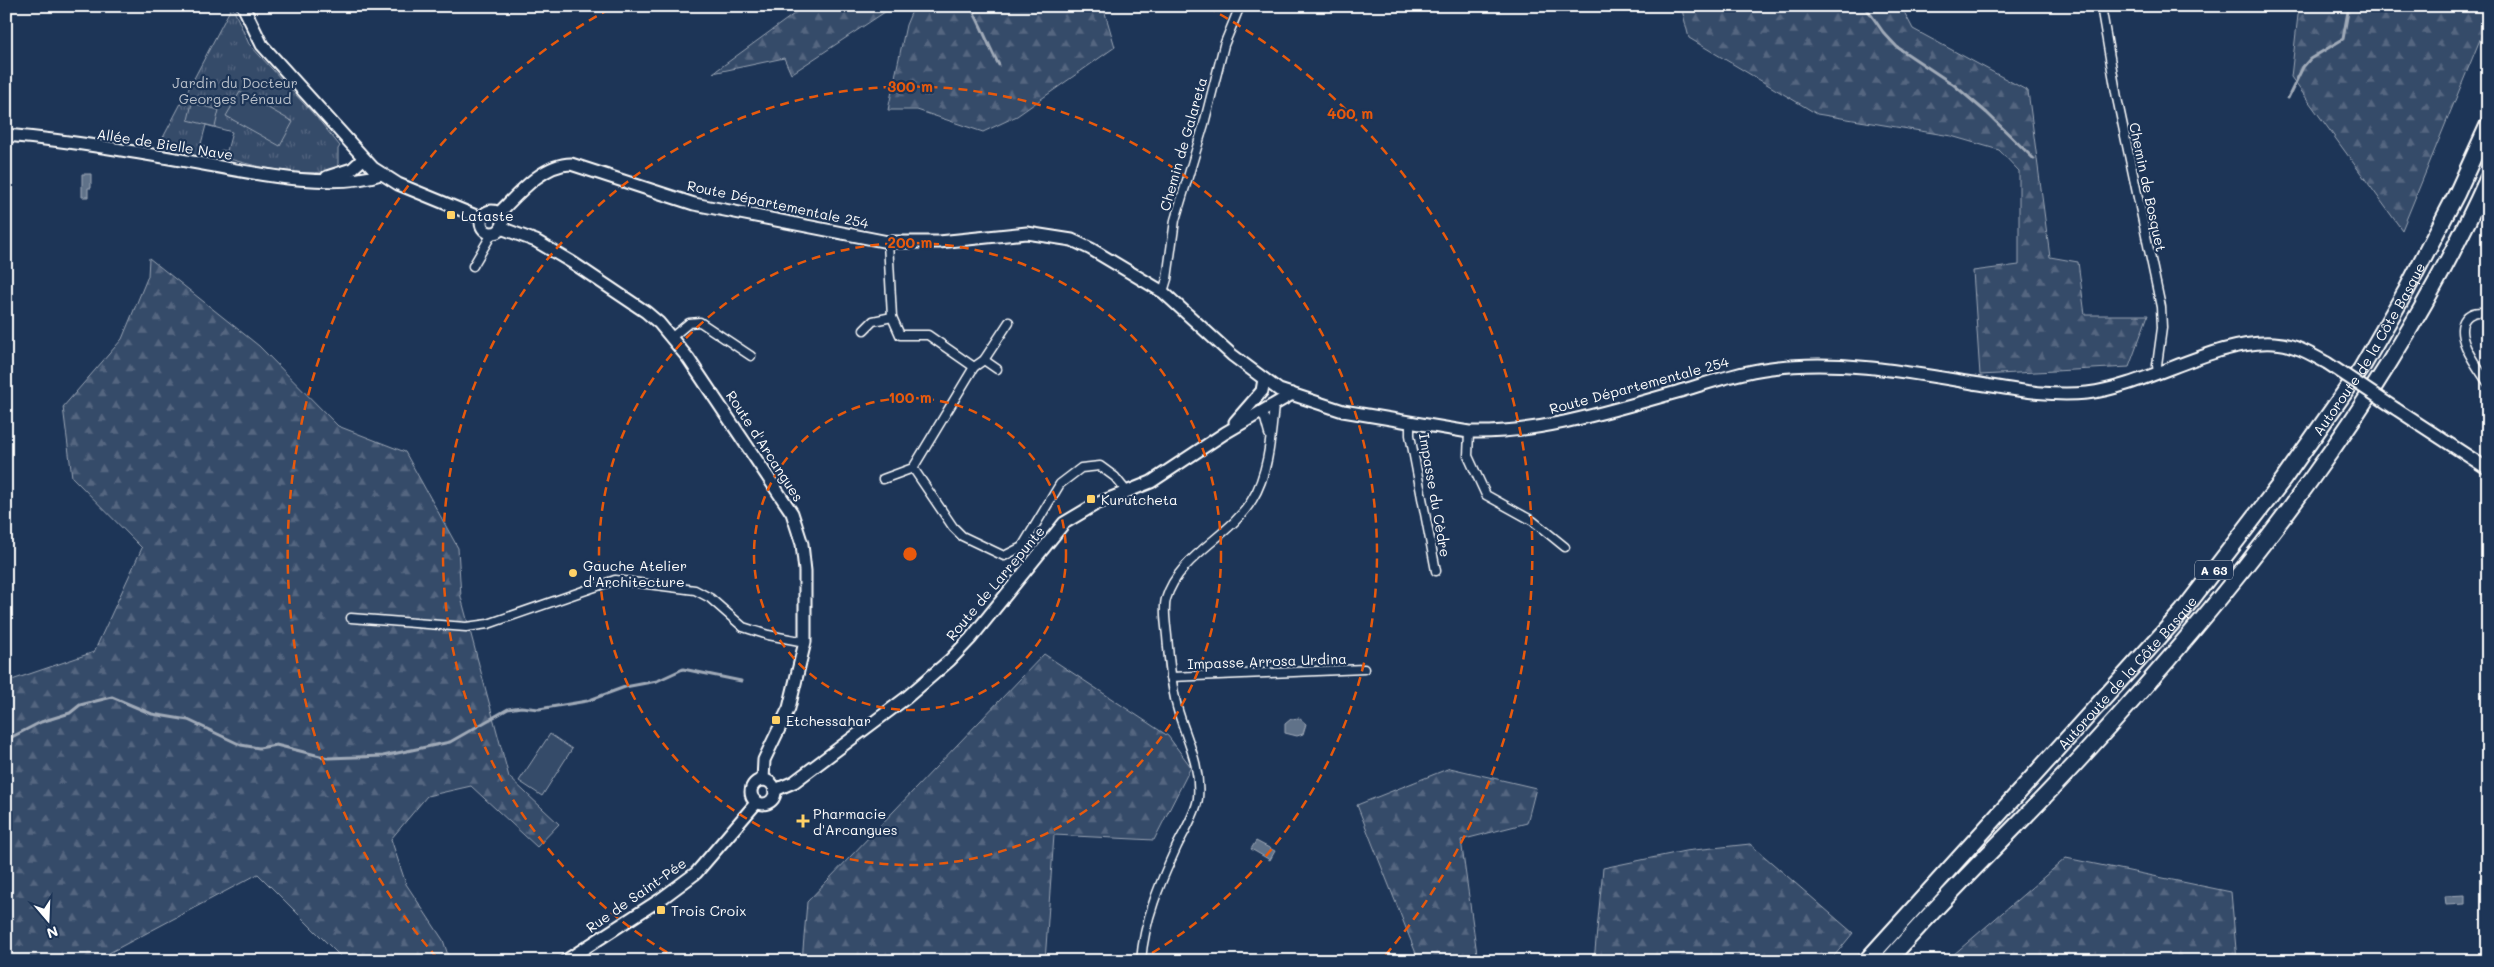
<svg xmlns="http://www.w3.org/2000/svg" width="2494" height="967" viewBox="0 0 2494 967" font-family="Mali,sans-serif">
<defs>
<pattern id="forest-firs" width="22" height="20" patternUnits="userSpaceOnUse" patternTransform="scale(1.25)"><rect width="22" height="20" fill="#364b69"/><path d="M5 1l3.5 6h-7zM16 11l3.5 6h-7z" fill="#546680"/></pattern>
<pattern id="park-tufts" width="24" height="20" patternUnits="userSpaceOnUse" patternTransform="scale(1.25)"><rect width="24" height="20" fill="#364b69"/><path d="M3 7l-1-3M5 7V3M7 7l1-3M15 17l-1-3M17 17v-4M19 17l1-3" fill="none" stroke="#546680"/></pattern>
</defs>
<rect width="100%" height="100%" fill="#1d3557"/>
<filter id="ink" filterUnits="userSpaceOnUse"><feTurbulence type="fractalNoise" baseFrequency=".02" numOctaves="2"/><feDisplacementMap in="SourceGraphic" scale="10" xChannelSelector="R" yChannelSelector="G"/><feConvolveMatrix kernelMatrix="1 2 1 2 8 2 1 2 1" color-interpolation-filters="sRGB"/></filter>
<g filter="url(#ink)">
<g fill="url(#forest-firs)" stroke="#9aa5b4">
<polygon points="805,6 894,6 791,74 784,58 713,73"/>
<polygon points="914,6 1103,6 1115,47 1017,116 983,132 917,110 888,110 906,25"/>
<polygon points="1681,6 1901,6 1913,29 2028,91 2050,257 2078,262 2085,315 2148,315 2129,367 1980,375 1973,271 2019,265 2019,171 1999,150 1951,136 1817,114 1689,38"/>
<polygon points="2299,6 2488,6 2488,20 2402,230 2291,77"/>
<polygon points="149,258 259,346 338,426 405,452 458,548 461,597 509,777 559,824 537,847 471,786 427,796 391,839 406,884 443,940 450,961 345,961 258,874 109,953 111,961 6,961 6,682 94,652 142,548 72,477 63,407 122,339 148,276"/>
<polygon points="1044,654 1168,736 1191,767 1154,840 1054,835 1045,961 802,961 807,902"/>
<polygon points="1450,768 1536,788 1527,823 1461,840 1478,961 1419,961 1357,805"/>
<polygon points="1750,844 1853,933 1830,961 1594,961 1603,868 1685,851"/>
<polygon points="2066,858 2231,892 2237,961 1946,961"/>
</g>
<path fill="url(#park-tufts)" stroke="#9aa5b4" d="M232,6L249,44L318,119L340,146L338,149V166C318,183 244,164 220,156L221,150L227,151L232,132L206,125L201,144L205,146L202,157L156,151Z"/>
<g fill="#364b69" stroke="#9aa5b4">
<polygon points="240,92 293,122 280,146 226,116"/>
<polygon points="192,103 219,110 215,127 188,120"/>
<polygon points="550,734 572,749 542,796 519,781"/>
</g>
<g fill="#617289" stroke="#a0aab8">
<polygon points="82,174 91,174 91,188 88,188 88,197 82,197"/>
<polygon points="1299,718 1306,724 1303,734 1297,736 1285,733 1285,724 1291,719"/>
<polygon points="1256,841 1275,851 1270,860 1251,849"/>
<polygon points="2465,895 2465,904 2446,905 2445,896"/>
</g>
<g fill="none" stroke-linecap="round" stroke-linejoin="round">
<g stroke="#a0aab8" stroke-width="3">
<path d="M970,6C982,25 988,46 999,65"/>
<polyline points="1865,6 1883,32 1897,47 1954,85 1987,113 2034,159"/>
<polyline points="2288,98 2303,67 2310,59 2343,39 2349,6"/>
<polyline points="6,740 41,722 70,713 80,705 112,697 152,714 188,720 241,745 259,748 276,745 328,758 383,756 450,742 508,709 521,707 539,709 587,701 625,687 657,681 683,669 741,681"/>
</g>
<g stroke="#fff" stroke-width="11">
<g id="street">
<polyline points="2101,6 2117,98 2161,307 2162,328 2157,365 2158,373"/>
<polyline points="888,242 892,317 900,335 928,335 974,367"/>
<polyline points="473,266 493,232"/>
<polyline points="1163,292 1167,279 1175,220 1204,124 1224,45 1240,6"/>
<path d="M2488,313C2480,311 2471,312 2466,318C2452,335 2478,368 2488,383"/>
<polyline points="864,330 873,321 892,317"/>
<polyline points="672,337 689,323 700,322 751,356"/>
<polyline points="984,360 997,369"/>
<polyline points="1259,412 1265,419 1269,434"/>
<polyline points="1410,423 1410,435 1436,571"/>
<polyline points="1469,432 1468,456 1486,495 1533,521 1565,547"/>
<polyline points="913,468 953,527 962,536 1004,556 1022,547 1060,484 1081,468 1100,466 1115,477 1127,492"/>
<polyline points="883,479 913,468 974,367 984,360 1009,322"/>
<polyline points="351,618 466,627 488,624 615,580 695,590 710,598 743,627 768,635 805,642"/>
<polyline points="1171,677 1364,669"/>
<path d="M1141,961C1144,920 1160,883 1177,846C1183,834 1197,811 1198,798C1201,764 1186,739 1177,707C1171,684 1169,660 1167,636C1166,625 1163,609 1166,599C1179,555 1230,537 1252,500C1269,473 1271,435 1274,405"/>
<polyline points="2477,961 2488,958"/>
</g>
</g>
<g stroke="#fff" stroke-width="15">
<g id="secondary">
<polyline points="243,6 262,45 373,168 398,184 481,218"/>
<path d="M6,135C74,141 142,153 209,165C257,174 334,190 381,174"/>
<polyline points="327,177 352,169 363,159"/>
<circle cx="492" cy="222" r="11"/>
<path d="M499,213C518,194 543,164 571,164L694,204L888,242H939L1027,233L1072,240L1091,249L1163,292L1232,355L1279,390L1343,411L1469,432C1538,434 1610,411 1677,392C1708,383 1739,372 1771,368C1838,359 1907,372 1973,383C2011,389 2049,397 2087,393C2148,386 2216,339 2274,343C2294,344 2311,354 2327,363"/>
<polyline points="501,228 536,241 573,263 646,312 659,323 688,358 792,513 802,544 805,571 805,642 789,708 764,760 763,780"/>
<polyline points="2396,409 2488,469"/>
<polyline points="1235,422 1262,391 1264,379"/>
<circle cx="763" cy="792" r="12"/>
<polyline points="775,790 794,782 906,698 950,660 971,638 1064,523 1096,504 1151,482 1225,433 1292,394"/>
<polyline points="565,961 661,899 696,873 757,802"/>
</g>
</g>
<g stroke="#fff" stroke-width="19">
<g id="highway">
<path id="s1" d="M1866,961L2182,612L2283,480L2361,369L2406,291L2457,193L2488,125"/>
<path d="M1888,961C1951,888 2023,822 2087,751C2243,581 2393,390 2488,178"/>
</g>
</g>
<use href="#street" stroke="#1d3557" stroke-width="8"/>
<use href="#secondary" stroke="#1d3557" stroke-width="11"/>
<use href="#highway" stroke="#1d3557" stroke-width="15"/>
<g stroke="#fff" stroke-width="15" stroke-linecap="butt">
<polyline id="secondary-bridge" points="2327,363 2396,409"/>
</g>
<use href="#secondary-bridge" stroke="#1d3557" stroke-width="11"/>
</g>
</g>
<g fill="none" stroke="#e8590c" stroke-width="2.5" stroke-dasharray="9 6">
<circle cx="910" cy="554" r="156"/>
<circle cx="910" cy="554" r="311"/>
<path d="M680 960A467 467 0 1 1 1140 960"/>
<path d="M437 958A622 622 0 0 1 613 7M1207 7A622 622 0 0 1 1383 958"/>
</g>
<g fill="#ffd166" stroke="#1d3557" stroke-width="2">
<rect x="446" y="210" width="10" height="10" rx="2.5"/>
<rect x="1086" y="494" width="10" height="10" rx="2.5"/>
<circle cx="573" cy="573" r="5"/>
<rect x="771" y="715" width="10" height="10" rx="2.5"/>
<path d="M800.5 813.5h5v5h5v5h-5v5h-5v-5h-5v-5h5z"/>
<rect x="656" y="905" width="10" height="10" rx="2.5"/>
</g>
<g text-anchor="middle" dominant-baseline="central" stroke-width="4.5" stroke-linejoin="round" paint-order="stroke">
<rect fill="#1d3557" stroke="#bbc2cd" stroke-width="1" x="2195" y="560.5" width="38" height="19" rx="4"/>
<g font-size="12" font-weight="bold" fill="#fff">
<text x="2214" y="570">A 63</text>
</g>
<g font-size="14" fill="#b9c0ca" stroke="#1d3557">
<text x="235" y="82">Jardin du Docteur<tspan x="235" dy="16">Georges Pénaud</tspan></text>
</g>
<g font-size="14" fill="#fff" stroke="#1d3557">
<text transform="translate(165 144) rotate(9)">Allée de Bielle Nave</text>
<text transform="translate(1183 144) rotate(-74)">Chemin de Galareta</text>
<text transform="translate(2148 187) rotate(78)">Chemin de Bosquet</text>
<text transform="translate(778 204) rotate(12)">Route Départementale 254</text>
<text stroke="none"><textPath href="#s1" startOffset="794">Autoroute de la Côte Basque</textPath></text>
<text transform="translate(1639 385) rotate(-15)">Route Départementale 254</text>
<text transform="translate(765 446) rotate(57)">Route d'Arcangues</text>
<text transform="translate(1435 495) rotate(80)">Impasse du Cèdre</text>
<text transform="translate(995 583) rotate(-50)">Route de Larrepunte</text>
<text transform="translate(1267 661) rotate(-2)">Impasse Arrosa Urdina</text>
<text stroke="none"><textPath href="#s1" startOffset="389">Autoroute de la Côte Basque</textPath></text>
<text transform="translate(636 895) rotate(-35)">Rue de Saint-Pée</text>
</g>
<g font-size="14" fill="#fff" stroke="#1d3557" text-anchor="start">
<text x="461" y="215">Lataste</text>
<text x="1101" y="499">Kurutcheta</text>
<text x="583" y="565">Gauche Atelier<tspan x="583" dy="16">d'Architecture</tspan></text>
<text x="786" y="720">Etchessahar</text>
<text x="813" y="813">Pharmacie<tspan x="813" dy="16">d'Arcangues</tspan></text>
<text x="671" y="910">Trois Croix</text>
</g>
</g>
<circle cx="910" cy="554" r="8" fill="#e8590c" stroke="#1d3557" stroke-width="2.5"/>
<g font-size="15" text-anchor="middle" font-weight="bold" fill="#e8590c" stroke="#1d3557" stroke-width="4.5" stroke-linejoin="round" paint-order="stroke">
<text x="910" y="92">300 m</text>
<text x="1350" y="119">400 m</text>
<text x="910" y="248">200 m</text>
<text x="910" y="403">100 m</text>
</g>
<rect width="2494" height="967" fill="none" stroke="#1d3557" stroke-width="25"/>
<rect x="12" y="12" width="2469" height="942" fill="none" stroke="#fff" stroke-width="2" filter="url(#ink)"/>
<g transform="translate(48 920) rotate(161)" stroke="#1d3557" stroke-width="4" paint-order="stroke">
<path d="M0-4L9 19L0 12L-9 19Z" fill="#ffffff"/>
<text y="-8" font-size="14" font-weight="bold" text-anchor="middle" fill="#ffffff">N</text>
</g>
</svg>
